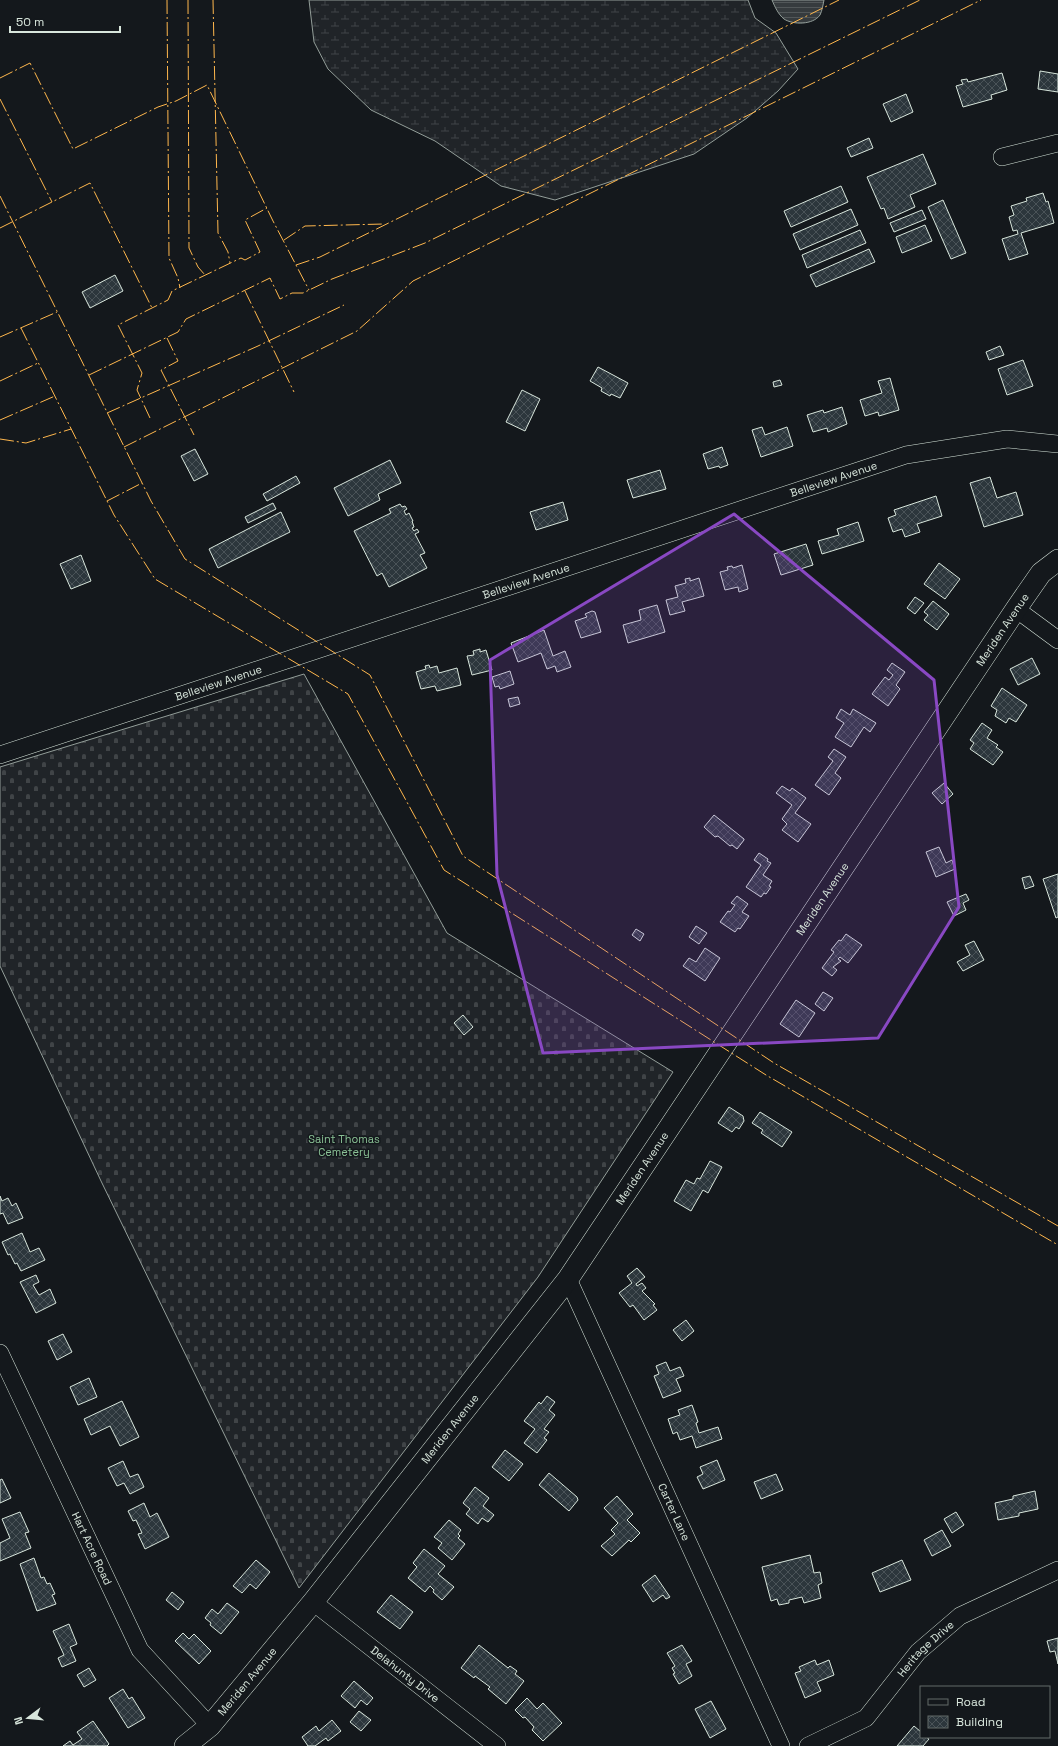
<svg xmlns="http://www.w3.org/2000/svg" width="1058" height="1746" viewBox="0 0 1058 1746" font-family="'Space Grotesk',sans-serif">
<defs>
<pattern id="wetland-marsh" width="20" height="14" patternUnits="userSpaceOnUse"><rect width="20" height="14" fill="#202428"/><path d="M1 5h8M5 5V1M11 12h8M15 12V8" fill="none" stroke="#404447"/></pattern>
<pattern id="cemetery-stones" width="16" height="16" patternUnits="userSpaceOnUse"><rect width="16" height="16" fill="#202428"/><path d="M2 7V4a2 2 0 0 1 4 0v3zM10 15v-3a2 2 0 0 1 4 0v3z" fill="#404447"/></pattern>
<pattern id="water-rules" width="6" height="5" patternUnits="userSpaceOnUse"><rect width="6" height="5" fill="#363b3e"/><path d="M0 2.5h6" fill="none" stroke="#525759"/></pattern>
<pattern id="building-cross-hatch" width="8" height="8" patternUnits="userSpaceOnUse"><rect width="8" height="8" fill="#2c363c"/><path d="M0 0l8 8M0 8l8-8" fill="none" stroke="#4a5358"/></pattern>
</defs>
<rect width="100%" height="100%" fill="#14181c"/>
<polygon fill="url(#wetland-marsh)" stroke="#939e99" points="309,0 748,0 755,18 776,33 798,69 778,91 747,118 694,154 555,200 501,186 435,141 371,110 328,69 314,42"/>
<polygon fill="url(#cemetery-stones)" stroke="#939e99" points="304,674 447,933 673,1072 538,1277 299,1588 101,1181 0,966 0,767"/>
<path fill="url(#water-rules)" stroke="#939e99" d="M772,0H824C823,5 822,11 820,15C813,25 793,25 784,19C778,14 775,7 772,0Z"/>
<g fill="url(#building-cross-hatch)" stroke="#d8e6dc">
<polygon points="1040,71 1058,74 1058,92 1038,89"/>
<polygon points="1002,73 1007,90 991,95 992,99 963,107 956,86 963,84 961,80 967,79 968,82"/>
<polygon points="906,94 913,112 891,122 883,104"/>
<polygon points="869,138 873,148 851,157 847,148"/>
<polygon points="923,154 936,184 910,195 915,207 888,219 884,208 881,209 867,177"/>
<polygon points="841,186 848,202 791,227 784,211"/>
<polygon points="1043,193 1046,202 1048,201 1054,223 1021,233 1028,254 1009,260 1002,239 1018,234 1017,230 1013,231 1009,217 1014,215 1011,206 1027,201 1026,198"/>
<polygon points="943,200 966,253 951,259 928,207"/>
<polygon points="851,209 858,225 800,250 793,234"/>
<polygon points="922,210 926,219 894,232 890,223"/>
<polygon points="925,225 932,241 902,253 896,237"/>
<polygon points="860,230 866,243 807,268 802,255"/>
<polygon points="869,249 875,262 816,287 810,275"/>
<polygon points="115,275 123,291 90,308 82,292"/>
<polygon points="1000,346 1004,355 989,360 986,352"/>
<polygon points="1023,360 1033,386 1007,395 998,369"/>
<polygon points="598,367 628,383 620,398 611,394 610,396 601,391 602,388 590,381"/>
<polygon points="890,378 899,410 879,416 878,412 865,416 860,400 882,393 878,381"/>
<polygon points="780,380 782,385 774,387 773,382"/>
<polygon points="522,390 540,399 525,431 506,422"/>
<polygon points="842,407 847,424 828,432 827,428 813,432 807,415 823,410 824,413"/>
<polygon points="762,427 765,435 787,427 793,446 761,457 752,430"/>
<polygon points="722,447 728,465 720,468 719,466 708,469 703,454"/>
<polygon points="195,449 208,474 194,481 181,456"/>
<polygon points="390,460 401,483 378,494 380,500 348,516 334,488"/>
<polygon points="660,470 666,489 633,498 627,480"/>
<polygon points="296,476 300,483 267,501 263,494"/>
<polygon points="990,477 997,498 1016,492 1023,515 984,527 970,483"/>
<polygon points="936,496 942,516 917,524 920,532 905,537 902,529 893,532 888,518 896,515 894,510"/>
<polygon points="563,502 568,520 536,530 530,512"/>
<polygon points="273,503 276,509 248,523 245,517"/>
<polygon points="400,504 402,507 405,506 407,509 404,511 406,515 409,513 413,521 412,521 414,527 412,528 414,531 417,529 419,532 415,534 425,553 420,555 427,568 389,587 382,573 377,576 354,531 391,513 389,509"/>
<polygon points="281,512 290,532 218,568 209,549"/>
<polygon points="858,522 864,541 822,554 818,541 839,535 837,529"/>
<polygon points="806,544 813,565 781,575 774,554"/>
<polygon points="81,555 91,581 71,589 60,564"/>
<polygon points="939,563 960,579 945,599 924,584"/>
<polygon points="742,565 748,589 739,592 738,587 725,590 720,572 728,570 727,567 732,566 733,568"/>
<polygon points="690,578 690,581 699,578 704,596 682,602 685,611 670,615 666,600 678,597 675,586 686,583 685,579"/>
<polygon points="915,597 924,603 915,614 907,608"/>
<polygon points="933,601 949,614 937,630 924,620 928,615 924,612"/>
<polygon points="657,605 665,632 628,643 623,625 641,620 639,610"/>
<polygon points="592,611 595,612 601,632 581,638 575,621 587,617 585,614"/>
<polygon points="544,630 553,656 565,651 571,667 557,672 555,666 547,669 541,653 518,662 511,643"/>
<polygon points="480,649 480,652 486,650 492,670 472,675 467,656 474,655 473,651"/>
<polygon points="1032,658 1040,674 1018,685 1010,669"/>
<polygon points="892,663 905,672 896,685 900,689 888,706 872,694 885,677 889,680 893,675 887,670"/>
<polygon points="429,665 430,668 437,666 439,673 457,668 461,685 437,691 435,686 421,689 416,672 426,669 425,666"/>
<polygon points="510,671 514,684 500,689 499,686 495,687 492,677"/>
<polygon points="1002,688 1027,705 1016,722 1009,718 1006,723 995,716 997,710 991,706"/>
<polygon points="518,697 520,704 510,707 508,699"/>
<polygon points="841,709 850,715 853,709 876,723 870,732 864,727 851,747 835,737 844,723 836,718"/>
<polygon points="982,723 992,730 987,738 998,745 996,747 1003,752 993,765 970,749 974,743 970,740"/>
<polygon points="834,749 846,757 835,773 841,778 829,795 815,785 833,761 828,757"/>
<polygon points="944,783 953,794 942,804 932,793"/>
<polygon points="782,786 790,791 792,788 806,798 795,813 811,824 798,842 782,830 787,824 782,819 792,805 776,793"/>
<polygon points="714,815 744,839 744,840 737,849 732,845 730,846 718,836 715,837 704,827"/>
<polygon points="939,847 946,863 952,860 955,869 936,877 926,852"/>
<polygon points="759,853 768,859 767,861 771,863 763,875 772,881 769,886 771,887 766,894 764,893 761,897 746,887 761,865 754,860"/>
<polygon points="1058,874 1058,917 1056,918 1043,879"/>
<polygon points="1030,876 1034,886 1025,889 1022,878"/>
<polygon points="966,894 969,900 963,903 966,910 954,916 947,902"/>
<polygon points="737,896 748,904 742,912 749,916 740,929 738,928 735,932 720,922 728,911 730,912 735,905 731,903"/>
<polygon points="696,926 707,933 699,944 689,937"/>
<polygon points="636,929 644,934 640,941 632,935"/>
<polygon points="846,934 862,945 848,963 840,957 838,959 841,961 833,967 837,970 832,976 822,968 834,952 831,950 839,940 841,941"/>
<polygon points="974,941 984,960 963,971 957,962 970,955 965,945"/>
<polygon points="705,948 720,958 705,981 683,966 689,958 696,962"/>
<polygon points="823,992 833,998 824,1011 815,1004"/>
<polygon points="796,1000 815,1013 799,1037 780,1024"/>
<polygon points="463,1015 473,1027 464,1035 454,1023"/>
<polygon points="729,1107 743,1116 744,1121 739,1129 736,1127 732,1132 718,1123"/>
<polygon points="760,1112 792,1132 782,1147 761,1133 763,1130 752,1123"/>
<polygon points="710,1161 722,1167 708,1193 703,1190 691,1211 674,1201 686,1180 694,1184 697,1178 700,1179"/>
<polygon points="0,1196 2,1201 8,1198 12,1206 16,1203 23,1218 8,1224 3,1213 0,1214"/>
<polygon points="22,1233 30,1252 39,1248 45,1260 21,1271 17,1263 15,1264 10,1254 8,1255 2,1242"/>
<polygon points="637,1268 645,1277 636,1284 637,1286 642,1283 646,1288 642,1291 655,1304 653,1305 657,1310 644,1320 633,1305 630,1307 619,1293 632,1283 627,1276"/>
<polygon points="36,1275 39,1282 33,1285 39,1295 50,1289 56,1303 36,1313 20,1282"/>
<polygon points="686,1320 694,1331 682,1341 673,1330"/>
<polygon points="63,1334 72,1352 57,1360 48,1341"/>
<polygon points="666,1362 670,1371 680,1367 684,1376 676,1379 681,1391 663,1398 654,1376 659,1374 656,1366"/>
<polygon points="89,1378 97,1397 78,1405 70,1387"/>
<polygon points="547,1396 555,1402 549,1410 555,1415 544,1429 549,1432 544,1438 547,1440 537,1453 524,1443 535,1429 524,1421 539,1402 541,1404"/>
<polygon points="122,1401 139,1437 120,1446 110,1426 91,1435 84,1419"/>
<polygon points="692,1405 698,1422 696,1423 699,1433 718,1427 722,1439 696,1448 692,1436 680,1440 677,1432 673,1434 668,1419 680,1415 678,1410"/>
<polygon points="505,1450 523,1464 509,1481 492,1467"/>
<polygon points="717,1460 725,1480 703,1489 697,1477 703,1474 700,1467"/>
<polygon points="123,1461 130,1477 138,1474 144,1487 130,1494 124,1483 117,1486 108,1468"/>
<polygon points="549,1473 577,1497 578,1500 569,1511 539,1485"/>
<polygon points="776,1474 783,1490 761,1499 754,1482"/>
<polygon points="2,1479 11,1498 0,1503 0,1480"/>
<polygon points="475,1487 489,1498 483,1506 494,1515 488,1522 482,1518 478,1524 466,1514 470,1509 463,1503"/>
<polygon points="1035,1491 1038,1509 1019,1513 1019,1516 998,1520 995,1503 1013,1499 1013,1496"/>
<polygon points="617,1496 633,1514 627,1520 640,1533 631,1542 629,1540 612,1556 601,1546 615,1534 611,1530 618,1523 604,1508"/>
<polygon points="144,1503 150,1517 157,1513 169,1537 145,1549 138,1534 142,1533 136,1520 133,1521 128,1511"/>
<polygon points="20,1512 29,1532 25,1533 31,1548 0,1561 0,1543 10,1538 2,1519"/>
<polygon points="956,1512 964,1525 952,1533 944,1519"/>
<polygon points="449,1520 461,1530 458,1534 460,1536 458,1538 465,1544 452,1560 438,1548 442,1543 434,1537"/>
<polygon points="942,1530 951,1546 932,1556 924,1540"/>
<polygon points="424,1549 445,1566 438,1574 454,1587 442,1600 433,1592 434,1590 430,1586 425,1592 408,1578 417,1567 413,1563"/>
<polygon points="810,1555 814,1573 820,1572 822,1583 818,1585 821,1598 804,1603 802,1597 789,1600 789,1603 779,1605 777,1599 771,1601 762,1567"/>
<polygon points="34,1558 41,1578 44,1577 47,1584 50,1583 55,1594 52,1595 56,1604 37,1611 20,1564"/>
<polygon points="256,1560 270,1572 256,1589 250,1584 242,1593 233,1586"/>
<polygon points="902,1560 911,1580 880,1592 872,1573"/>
<polygon points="655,1575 670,1597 666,1599 663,1595 653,1602 642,1585"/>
<polygon points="172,1592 184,1602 178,1610 166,1600"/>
<polygon points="391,1595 413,1612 400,1629 377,1612"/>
<polygon points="227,1603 239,1612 221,1634 210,1625 211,1623 205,1618 212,1609 218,1614"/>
<polygon points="69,1624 77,1644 70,1647 76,1661 62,1667 58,1658 64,1655 53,1631"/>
<polygon points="183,1633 189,1639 194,1634 211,1651 199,1664 175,1641"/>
<polygon points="1058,1638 1058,1664 1055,1651 1050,1652 1047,1641"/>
<polygon points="479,1645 508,1668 510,1666 517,1671 515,1674 524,1681 506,1704 488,1689 490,1687 475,1676 474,1678 461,1668"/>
<polygon points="682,1645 692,1661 686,1664 692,1676 679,1684 673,1674 675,1673 672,1668 675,1666 667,1653"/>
<polygon points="815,1660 817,1665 829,1660 834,1675 817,1682 821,1691 805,1698 795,1673 801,1671 799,1667"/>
<polygon points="89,1668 96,1680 84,1687 77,1675"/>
<polygon points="354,1681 373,1698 367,1705 361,1700 355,1708 341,1696"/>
<polygon points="123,1689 129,1699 132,1697 145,1718 128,1728 109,1698"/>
<polygon points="527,1698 537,1709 543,1703 562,1723 543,1741 532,1730 534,1727 525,1717 523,1718 515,1710"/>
<polygon points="711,1701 726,1729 710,1738 695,1709"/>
<polygon points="359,1711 371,1720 361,1731 350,1722"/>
<polygon points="332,1720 341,1731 328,1741 326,1738 315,1746 308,1746 302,1737 316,1726 319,1731"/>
<polygon points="93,1721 109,1744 107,1746 63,1746 70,1741 73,1745 82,1739 77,1732"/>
<polygon points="914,1726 921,1732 921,1737 926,1737 929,1739 923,1746 897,1746"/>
</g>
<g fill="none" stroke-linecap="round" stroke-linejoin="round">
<g stroke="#d8e6dc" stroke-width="18">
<g id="minor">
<polyline points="1002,157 1058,143"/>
<polyline points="1016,609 1058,640"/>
<path id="s1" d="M0,755L906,455L1007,439L1058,444"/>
<path id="s2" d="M568,1279L781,1746"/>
<path id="s3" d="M0,1353L140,1650L210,1726"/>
<path id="s4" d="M313,1602L497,1746"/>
<path id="s5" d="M808,1746L866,1718L918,1652L960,1616L1058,1570"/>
</g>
</g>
<g stroke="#d8e6dc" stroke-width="22">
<g id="major">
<path id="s6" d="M185,1746L210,1726L313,1602L568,1279L1016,609L1041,573L1058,560"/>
</g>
</g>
<use href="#minor" stroke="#14181c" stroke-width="17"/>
<use href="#major" stroke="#14181c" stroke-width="21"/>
<g stroke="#ffb74d" stroke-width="1" stroke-dasharray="14 3 2 3" stroke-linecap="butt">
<polyline points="167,0 169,258 178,278 180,288"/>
<polyline points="188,0 189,248 198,267 205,275"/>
<polyline points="213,0 218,233 228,252 230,263"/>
<polyline points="0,78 30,63 73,149 158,107 176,101 207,85 273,221 309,290"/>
<polyline points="0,99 52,202"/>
<polyline points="0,196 151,501 185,559 370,675 463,856 774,1063 1058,1226"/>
<polyline points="0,228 90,183 152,308"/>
<polyline points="284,240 305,226 384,224"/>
<polyline points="296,265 320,257 839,0"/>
<polyline points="245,291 294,392"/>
<polyline points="21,328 114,515 155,579 348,694 444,870 766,1075 1058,1245"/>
<polyline points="0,337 57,312"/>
<polyline points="167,338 178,361 161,370 194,435"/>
<polyline points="89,375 178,332 186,319 270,278 280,299 292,293 303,293 332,279 425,243 920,0"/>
<polyline points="0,381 38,363"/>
<polyline points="107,413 258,346 344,305"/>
<polyline points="150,418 137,390 142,373 118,325 168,300 172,291 241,258 245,260 260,252 245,220 267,208"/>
<polyline points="0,420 55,396"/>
<polyline points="0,439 26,443 71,429"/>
<polyline points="124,447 357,331 413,281 981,0"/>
<polyline points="107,501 142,483"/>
</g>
</g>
<path fill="#8948c3" fill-opacity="0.2" stroke="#8948c3" stroke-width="3" stroke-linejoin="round" d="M734,514L934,680L959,907L878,1038L543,1053L497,875L490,660Z"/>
<g text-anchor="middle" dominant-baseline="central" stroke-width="3" stroke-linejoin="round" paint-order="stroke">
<g font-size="11" fill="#d8e6dc" stroke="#14181c">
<text stroke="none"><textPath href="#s1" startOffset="878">Belleview Avenue</textPath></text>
<text stroke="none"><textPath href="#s1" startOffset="554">Belleview Avenue</textPath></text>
<text stroke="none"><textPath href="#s6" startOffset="1386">Meriden Avenue</textPath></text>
<text stroke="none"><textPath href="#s1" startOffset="230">Belleview Avenue</textPath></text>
<text stroke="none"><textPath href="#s6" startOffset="1062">Meriden Avenue</textPath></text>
<text stroke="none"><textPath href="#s6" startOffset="738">Meriden Avenue</textPath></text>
<text stroke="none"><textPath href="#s6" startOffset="414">Meriden Avenue</textPath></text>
<text stroke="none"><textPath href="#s2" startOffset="256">Carter Lane</textPath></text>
<text stroke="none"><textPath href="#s3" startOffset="216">Hart Acre Road</textPath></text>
<text stroke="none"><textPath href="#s5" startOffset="156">Heritage Drive</textPath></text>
<text stroke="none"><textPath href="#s4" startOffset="117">Delahunty Drive</textPath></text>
<text stroke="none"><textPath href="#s6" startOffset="90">Meriden Avenue</textPath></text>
</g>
<g font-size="11" fill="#8ac095" stroke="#14181c">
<text x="344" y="1139">Saint Thomas<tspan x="344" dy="13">Cemetery</tspan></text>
</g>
</g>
<rect x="920" y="1686" width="130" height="52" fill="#14181c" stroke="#626a69"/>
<rect x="928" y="1699" width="20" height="6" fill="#14181c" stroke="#626a69"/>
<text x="956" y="1706" font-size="12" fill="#d8e6dc">Road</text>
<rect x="928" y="1716" width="20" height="12" fill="url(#building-cross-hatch)" stroke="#626a69"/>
<text x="956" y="1726" font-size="12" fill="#d8e6dc">Building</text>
<g transform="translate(28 1718) rotate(254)" stroke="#14181c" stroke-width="3" paint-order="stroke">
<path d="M0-3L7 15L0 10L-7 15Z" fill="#d8e6dc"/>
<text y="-6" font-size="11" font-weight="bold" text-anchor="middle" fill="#d8e6dc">N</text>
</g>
<path d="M10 26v6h110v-6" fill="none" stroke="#d8e6dc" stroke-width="2"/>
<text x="16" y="26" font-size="12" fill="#d8e6dc" stroke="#14181c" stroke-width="3" paint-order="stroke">50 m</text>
</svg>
